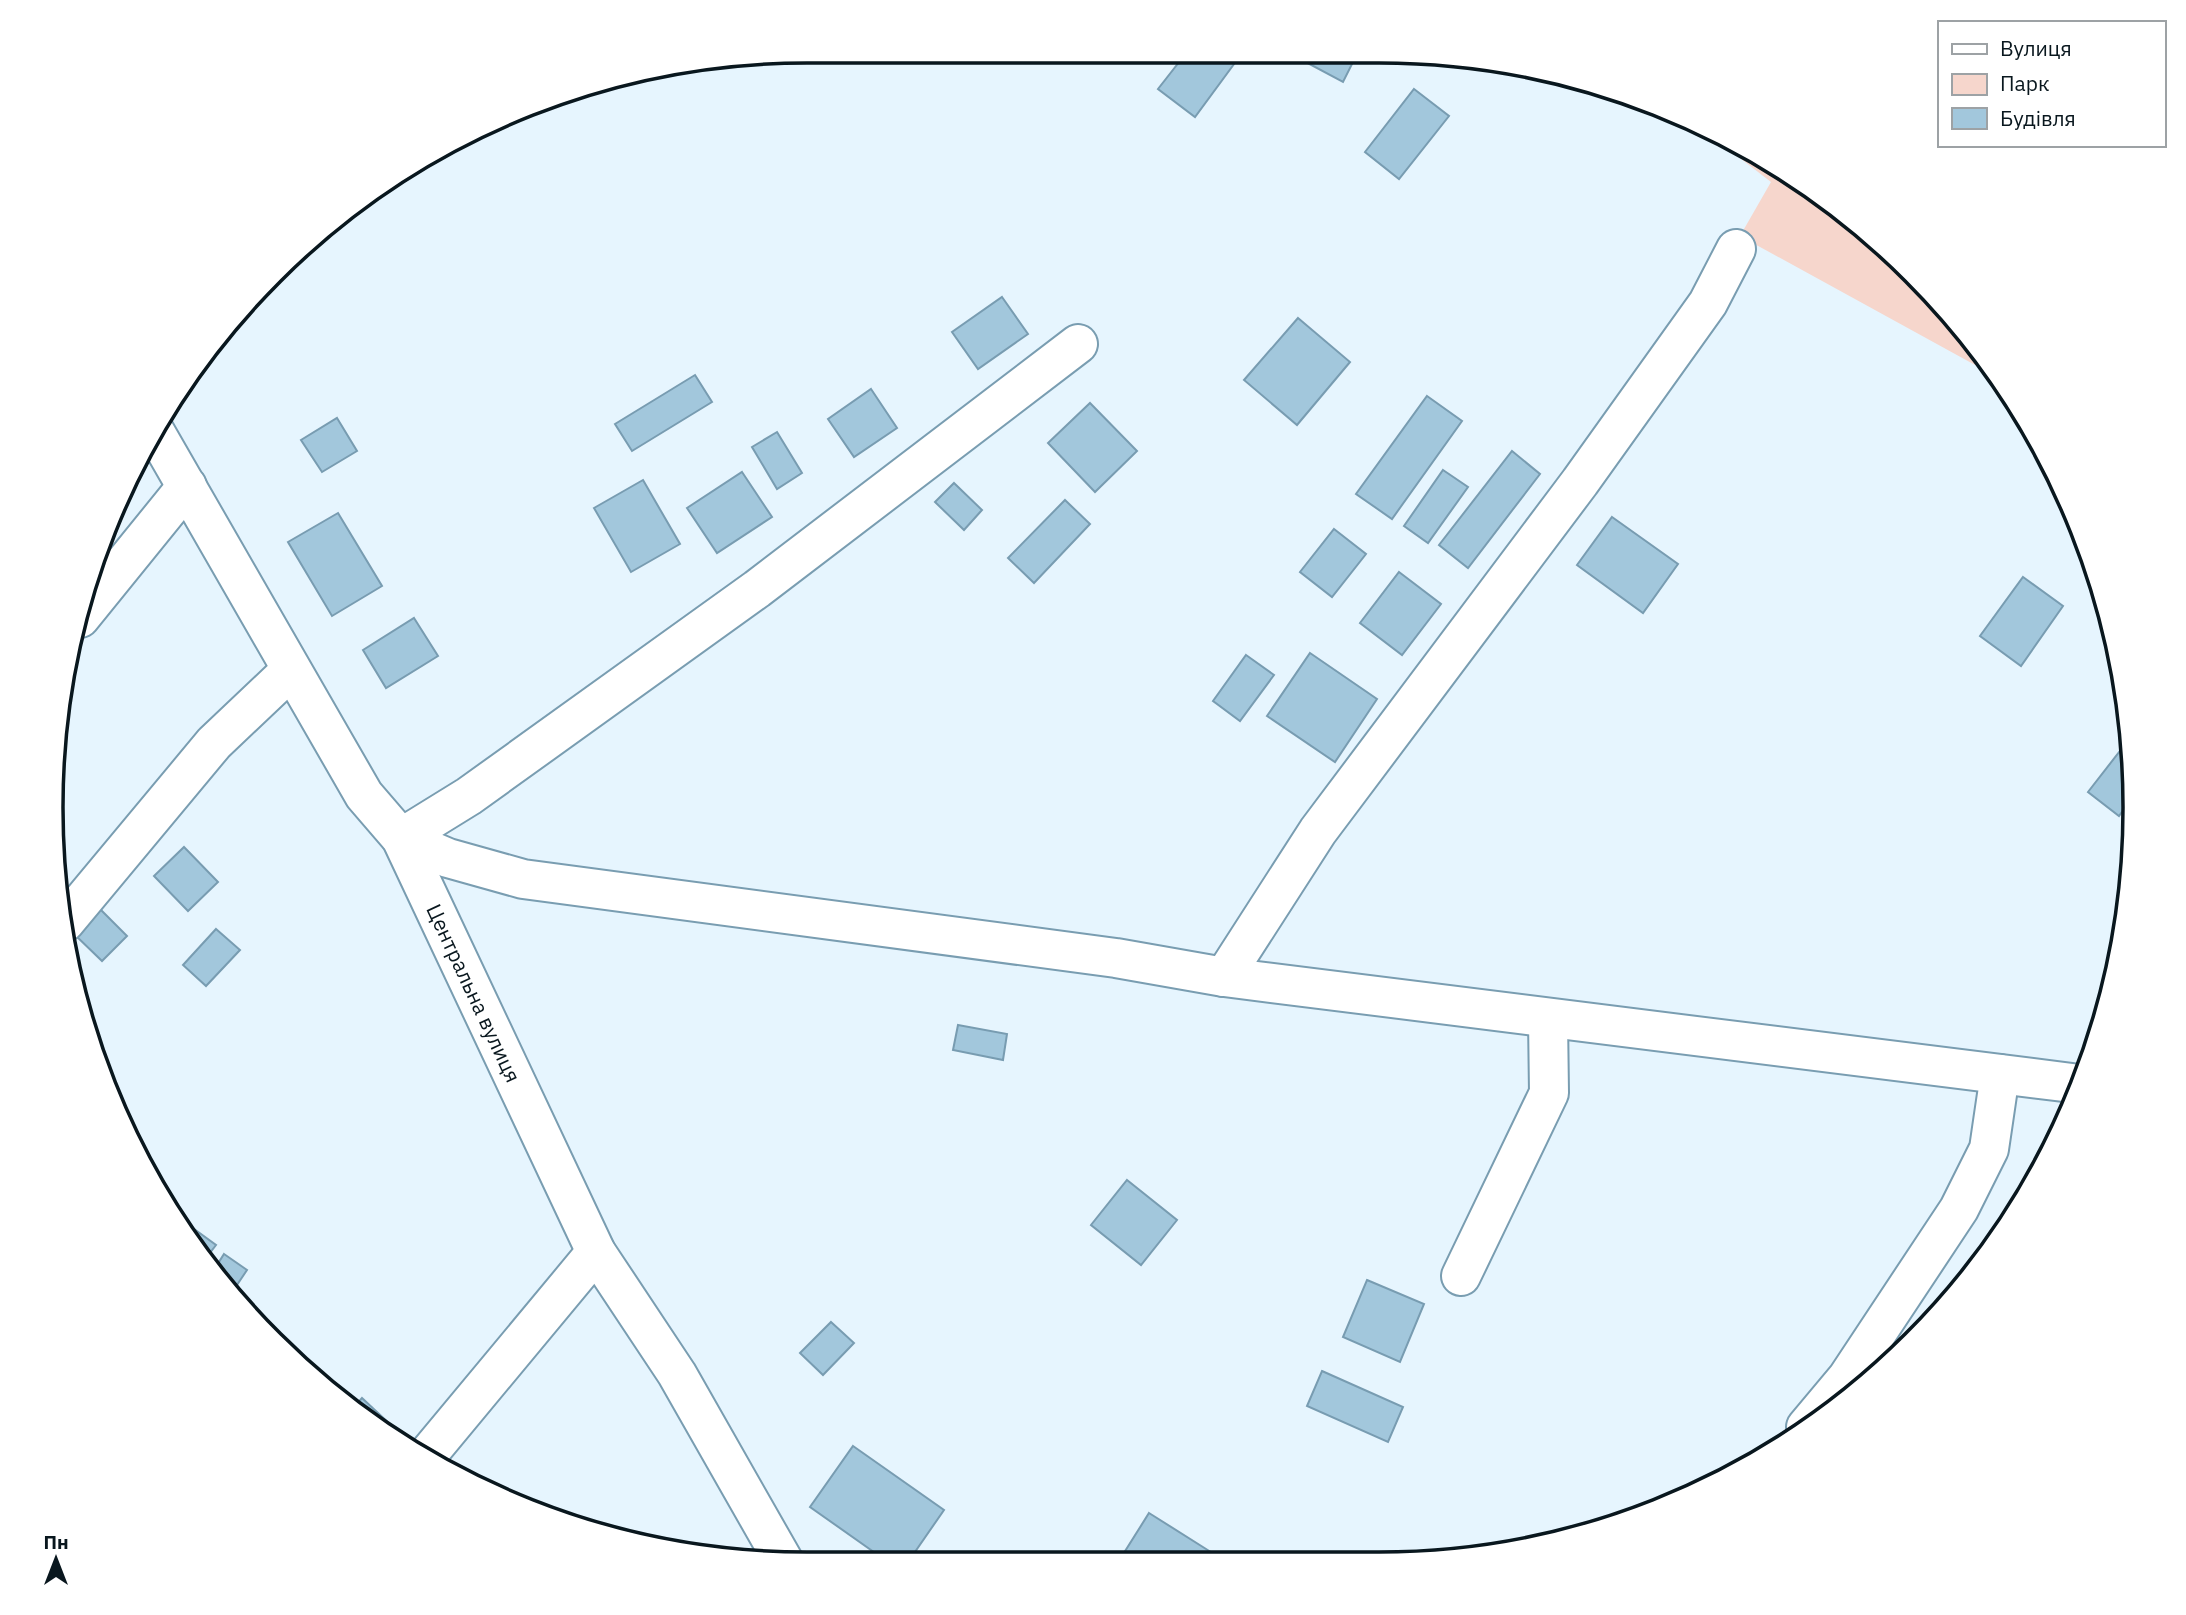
<svg xmlns="http://www.w3.org/2000/svg" width="2186" height="1615" viewBox="0 0 2186 1615" font-family="'IBM Plex Sans',sans-serif">
<rect width="100%" height="100%" fill="#e6f5fe"/>
<polygon fill="#f6d6cc" points="1704,125 1799,179 1913,272 1979,347 2012,400 1986,371 1740,236 1771,182 1701,128"/>
<g fill="#a2c7dc" stroke="#789cb1" stroke-width="2">
<polygon points="1187,52 1226,52 1237,60 1195,117 1158,89"/>
<polygon points="1287,52 1358,52 1343,82"/>
<polygon points="1414,89 1449,116 1399,179 1365,152"/>
<polygon points="1002,297 1028,334 978,369 952,332"/>
<polygon points="1298,318 1350,362 1297,425 1244,380"/>
<polygon points="695,375 712,402 632,451 615,424"/>
<polygon points="871,389 897,428 854,457 828,419"/>
<polygon points="1427,396 1462,421 1392,519 1356,494"/>
<polygon points="1090,403 1137,451 1095,492 1048,443"/>
<polygon points="337,418 357,451 322,472 301,440"/>
<polygon points="777,432 802,473 777,489 752,447"/>
<polygon points="1512,451 1540,474 1468,568 1439,545"/>
<polygon points="1443,470 1468,487 1428,543 1404,526"/>
<polygon points="742,472 772,517 717,553 687,508"/>
<polygon points="643,480 680,544 631,572 594,508"/>
<polygon points="954,483 982,510 964,530 935,502"/>
<polygon points="1065,500 1090,524 1034,583 1008,558"/>
<polygon points="338,513 382,586 332,616 288,542"/>
<polygon points="1612,517 1678,564 1643,613 1577,565"/>
<polygon points="1334,529 1366,554 1332,597 1300,572"/>
<polygon points="1399,572 1441,604 1402,655 1360,623"/>
<polygon points="2023,577 2063,606 2021,666 1980,636"/>
<polygon points="414,618 438,656 386,688 363,650"/>
<polygon points="1310,653 1377,699 1335,762 1267,716"/>
<polygon points="1246,655 1274,675 1240,721 1213,701"/>
<polygon points="2130,738 2134,758 2132,798 2119,816 2088,792"/>
<polygon points="184,847 218,882 188,911 154,876"/>
<polygon points="98,907 127,936 102,961 73,933"/>
<polygon points="216,929 240,950 206,986 183,965"/>
<polygon points="958,1025 1007,1034 1003,1060 953,1050"/>
<polygon points="1127,1180 1177,1220 1141,1265 1091,1225"/>
<polygon points="156,1187 174,1201 169,1207"/>
<polygon points="179,1218 216,1245 203,1262 177,1220"/>
<polygon points="224,1254 247,1270 231,1294 212,1273"/>
<polygon points="1367,1280 1424,1304 1400,1362 1343,1337"/>
<polygon points="831,1322 854,1343 823,1375 800,1353"/>
<polygon points="1322,1371 1403,1407 1388,1442 1307,1406"/>
<polygon points="362,1398 392,1426 386,1432 353,1408"/>
<polygon points="853,1446 944,1510 908,1562 888,1562 810,1507"/>
<polygon points="1149,1513 1214,1554 1211,1560 1128,1560 1122,1556"/>
</g>
<g fill="none" stroke-linecap="round" stroke-linejoin="round">
<g stroke="#799db1" stroke-width="42">
<g id="minor">
<polyline points="154,430 364,795 401,838 596,1252 677,1374 784,1562"/>
<polyline points="80,618 187,486"/>
<polyline points="401,838 448,858 523,879 1116,958 1224,977 2080,1084"/>
<polyline points="401,838 469,796 757,589 1078,344"/>
<polyline points="65,922 214,743 291,670"/>
<polyline points="1224,977 1318,831 1580,482 1708,303 1736,249"/>
<polyline points="1461,1276 1549,1093 1548,1019"/>
<polyline points="1806,1427 1847,1378 1959,1209 1989,1149 2000,1074"/>
<polyline points="424,1459 596,1252"/>
</g>
</g>
<use href="#minor" stroke="#fff" stroke-width="38"/>
</g>
<g text-anchor="middle" dominant-baseline="central" stroke-width="5" stroke-linejoin="round" paint-order="stroke">
<g font-size="21" fill="#09171e" stroke="#fff">
<text transform="translate(474 993) rotate(65)">Центральна вулиця</text>
</g>
</g>
<path d="M0 0H2186V1615H0ZM807 63H1379A744 744 0 0 1 2123 807V808A744 744 0 0 1 1379 1552H807A744 744 0 0 1 63 808V807A744 744 0 0 1 807 63Z" fill="#fff" fill-rule="evenodd"/>
<path fill="none" stroke="#09171e" stroke-width="3.5" d="M807 63H1379A744 744 0 0 1 2123 807V808A744 744 0 0 1 1379 1552H807A744 744 0 0 1 63 808V807A744 744 0 0 1 807 63Z"/>
<rect x="1938" y="21" width="228" height="126" fill="#ffffff" stroke="#9da2a5" stroke-width="2"/>
<rect x="1952" y="44" width="35" height="10" fill="#ffffff" stroke="#9da2a5" stroke-width="2"/>
<text x="2000" y="56" font-size="21" fill="#09171e">Вулиця</text>
<rect x="1952" y="74" width="35" height="21" fill="#f6d6cc" stroke="#9da2a5" stroke-width="2"/>
<text x="2000" y="91" font-size="21" fill="#09171e">Парк</text>
<rect x="1952" y="108" width="35" height="21" fill="#a2c7dc" stroke="#9da2a5" stroke-width="2"/>
<text x="2000" y="126" font-size="21" fill="#09171e">Будівля</text>
<g transform="translate(56 1559)" stroke="#ffffff" stroke-width="5" paint-order="stroke">
<path d="M0-5L12 26L0 18L-12 26Z" fill="#09171e"/>
<text y="-10" font-size="19" font-weight="bold" text-anchor="middle" fill="#09171e">Пн</text>
</g>
</svg>
